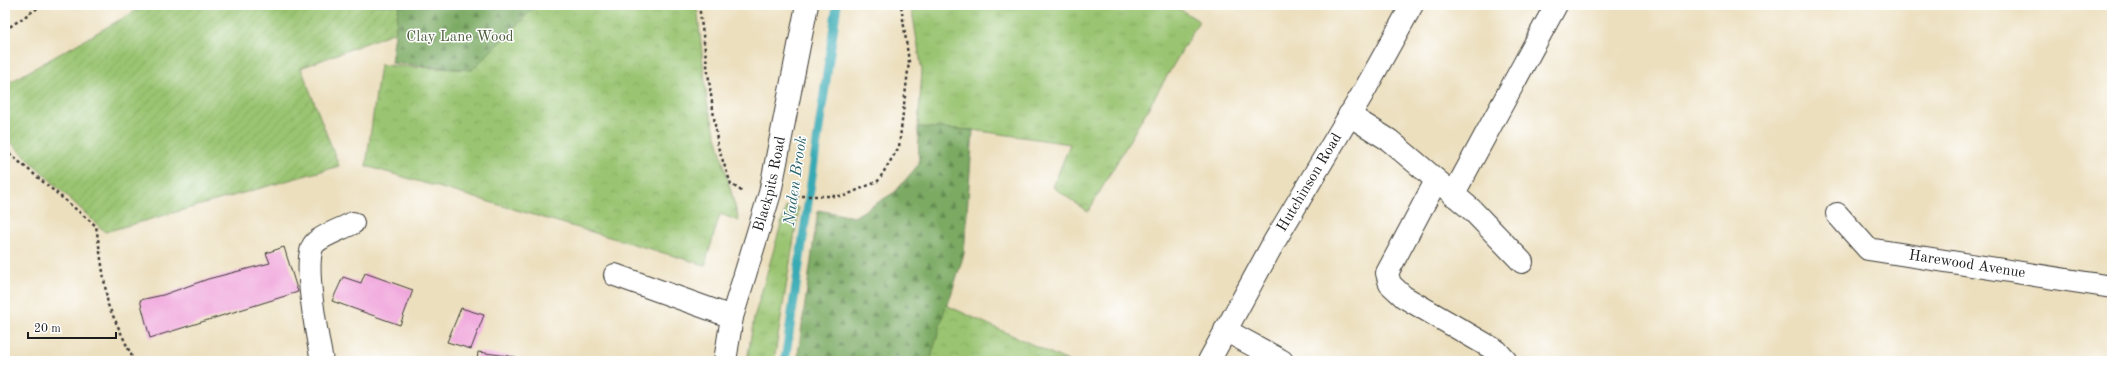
<svg xmlns="http://www.w3.org/2000/svg" width="2117" height="366" viewBox="0 0 2117 366" font-family="'Old Standard TT',serif">
<defs>
<pattern id="grass-tufts" width="24" height="20" patternUnits="userSpaceOnUse"><rect width="24" height="20" fill="#9ac471"/><path d="M3 7l-1-3M5 7V3M7 7l1-3M15 17l-1-3M17 17v-4M19 17l1-3" fill="none" stroke="#84a861"/></pattern>
<pattern id="forest-firs" width="22" height="20" patternUnits="userSpaceOnUse"><rect width="22" height="20" fill="#7baa63"/><path d="M5 1l3.5 6h-7zM16 11l3.5 6h-7z" fill="#648a51"/></pattern>
<pattern id="park-crowns" width="20" height="18" patternUnits="userSpaceOnUse"><rect width="20" height="18" fill="#9ac471"/><path d="M2 6a3 3 0 1 1 6 0M12 15a3 3 0 1 1 6 0" fill="none" stroke="#84a861"/></pattern>
<pattern id="garden-furrows" width="10" height="10" patternUnits="userSpaceOnUse"><rect width="10" height="10" fill="#9ac471"/><path d="M-1 1l2-2M0 10L10 0M9 11l2-2" fill="none" stroke="#84a861"/></pattern>
</defs>
<rect width="100%" height="100%" fill="#fff"/>
<filter id="ink" filterUnits="userSpaceOnUse"><feTurbulence type="fractalNoise" baseFrequency=".025" numOctaves="2"/><feDisplacementMap in="SourceGraphic" scale="8" xChannelSelector="R" yChannelSelector="G"/><feConvolveMatrix kernelMatrix="1 2 1 2 8 2 1 2 1" color-interpolation-filters="sRGB"/></filter>
<filter id="wash" filterUnits="userSpaceOnUse"><feTurbulence type="fractalNoise" baseFrequency=".012" numOctaves="4" result="noise"/><feDisplacementMap in="SourceGraphic" scale="16" xChannelSelector="R" yChannelSelector="G"/><feGaussianBlur stdDeviation="0.9" result="paint"/><feColorMatrix in="noise" values="0 0 0 0 0 0 0 0 0 0 0 0 0 0 0 0 0 1.4 0 .05"/><feComposite in="paint" operator="in"/></filter>
<g filter="url(#wash)">
<rect width="100%" height="100%" fill="#ecdfbe"/>
<g fill="url(#grass-tufts)" stroke="#5b7046">
<polygon points="911,5 1173,5 1199,21 1088,212 1053,187 1070,144 973,130 918,127 922,71"/>
<polygon points="786,207 799,208 774,361 747,361 754,318"/>
</g>
<g fill="url(#forest-firs)" stroke="#4c6340">
<polygon points="399,5 537,5 472,70 391,63"/>
<polygon points="918,127 973,130 964,254 930,361 797,361 818,210 854,217 895,192 919,164"/>
</g>
<g fill="url(#park-crowns)" stroke="#5b7046">
<polygon points="537,5 697,5 707,102 739,221 720,214 705,265 366,166 380,65 472,70"/>
<polygon points="946,305 1068,361 930,361"/>
</g>
<polygon fill="url(#garden-furrows)" stroke="#5b7046" points="146,5 399,5 395,32 301,68 339,166 105,232 5,137 5,85"/>
<g fill="none" stroke-linecap="round" stroke-linejoin="round">
<polyline stroke="#39aab4" stroke-width="9" points="785,361 837,5"/>
</g>
<g id="blocks">
<g fill="#f0a6db">
<polygon points="284,247 298,292 150,338 140,300 163,295 208,279 270,263 266,253"/>
<polygon points="365,273 413,290 400,325 332,301 343,277 361,283"/>
<polygon points="461,308 484,315 471,349 447,342"/>
<polygon points="478,352 516,357 516,361 477,361"/>
</g>
</g>
</g>
<g filter="url(#ink)">
<use href="#blocks" fill-opacity="0" stroke="#3b3934" stroke-width="1"/>
<g fill="none" stroke-linecap="round" stroke-linejoin="round">
<g stroke="#3b3934" stroke-width="24">
<g id="minor">
<polyline points="1349,115 1389,140 1472,210 1522,262"/>
<polyline points="1436,181 1387,273 1390,284 1404,297 1497,351 1506,361"/>
<polyline points="1453,195 1556,5"/>
<path id="s1" d="M1837,214L1868,249L2112,287"/>
<polyline points="615,275 732,317"/>
<polyline points="1225,330 1282,361"/>
<path d="M322,361C318,341 301,255 315,243C323,235 342,229 353,223"/>
<path id="s2" d="M725,361L732,317L770,193L807,5"/>
<path id="s3" d="M1209,361L1274,242L1363,93L1412,5"/>
</g>
</g>
<g stroke="#3b3934" stroke-width="2.5" stroke-dasharray="3 3" stroke-linecap="butt">
<polyline points="699,5 718,147 731,184 743,192"/>
<polyline points="5,30 42,5"/>
<polyline points="5,150 96,226 108,305 134,361"/>
<polyline points="796,196 844,196 878,181 899,147 909,62 901,5"/>
</g>
<use href="#minor" stroke="#fff" stroke-width="22"/>
</g>
</g>
<g text-anchor="middle" dominant-baseline="central" stroke-width="3" stroke-linejoin="round" paint-order="stroke">
<g font-size="15" fill="#4e5f3e" stroke="#fff">
<text x="460" y="37">Clay Lane Wood</text>
</g>
<g font-size="15" fill="#1c1c1c" stroke="#fff">
<text stroke="none"><textPath href="#s3" startOffset="205">Hutchinson Road</textPath></text>
<text stroke="none"><textPath href="#s2" startOffset="183">Blackpits Road</textPath></text>
<text stroke="none"><textPath href="#s1" startOffset="147">Harewood Avenue</textPath></text>
</g>
<g font-size="16" font-style="italic" fill="#2a6368" stroke="#fff">
<text transform="translate(796 181) rotate(-82)">Naden Brook</text>
</g>
</g>
<rect width="2117" height="366" fill="none" stroke="#fff" stroke-width="20"/>
<path d="M28 332v6h88v-6" fill="none" stroke="#1c1c1c" stroke-width="2"/>
<text x="34" y="332" font-size="12" fill="#1c1c1c" stroke="#ffffff" stroke-width="3" paint-order="stroke">20 m</text>
</svg>
